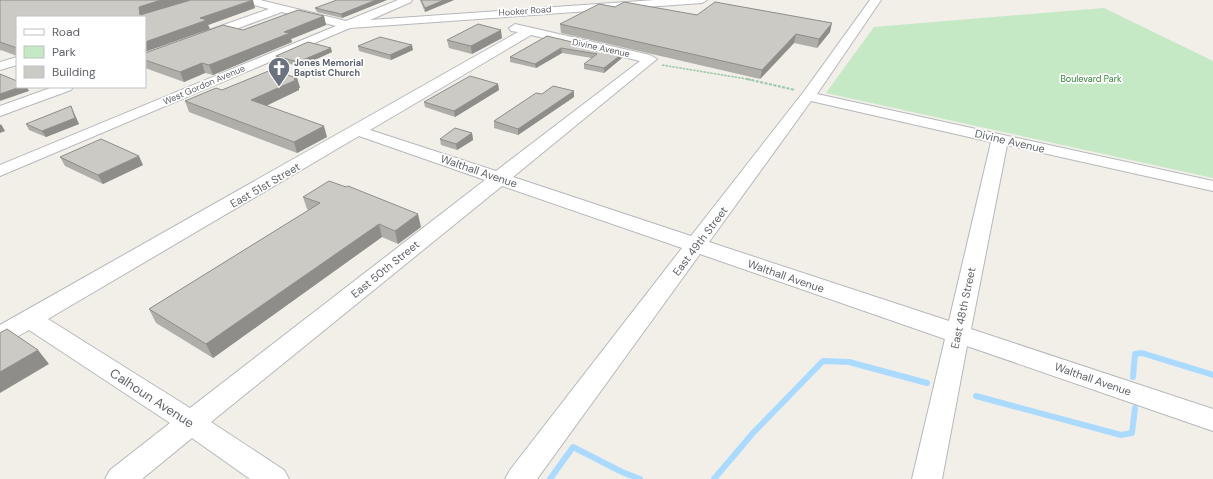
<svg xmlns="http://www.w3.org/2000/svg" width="1213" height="479" viewBox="0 0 1213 479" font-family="'DM Sans',sans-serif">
<rect width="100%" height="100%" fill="#f1efe8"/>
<polygon fill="#c5e8c5" points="1104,8 1213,61 1213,178 826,93 874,27"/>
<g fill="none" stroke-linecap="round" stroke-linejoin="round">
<g stroke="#aadaff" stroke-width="6">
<polyline points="1133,377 1135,354 1142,353 1213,375"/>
<polyline points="976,396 1121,435 1132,433 1135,408"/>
<polyline points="550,479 573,447 622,472 640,479"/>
<polyline points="714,479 753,433 823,361 849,362 927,383"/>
</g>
<g stroke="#b5b8bc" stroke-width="2">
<g id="minor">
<polygon points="242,0 260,0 346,21 398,0 412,0 411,2 370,20 655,0 707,0 702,3 350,28 0,176 0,165 336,26 282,12 209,39 201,39 199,36 201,33 269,9 243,2"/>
<path d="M870,0H881L817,94L1213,181V191L1007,145L971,329L1213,409V431L967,346L942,479H912L945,339L700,254L537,479H505L510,470L682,248L502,186L211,422L284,470L289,479H250L192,438L142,479H105L110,470L170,423L29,330L8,342L0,345V325L518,32L511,31L509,28L515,24L650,55L657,59L513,177L691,236L805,90ZM531,35L640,61L496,171L370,130ZM811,101L991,142L949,321L709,242ZM359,136L485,180L190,408L48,319Z"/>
<polygon points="17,57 17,65 0,70 0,62"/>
<polygon points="53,87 73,87 71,90 0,116 0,106"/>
</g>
</g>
<polyline stroke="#9cc7a9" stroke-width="1.5" stroke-dasharray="2.5 1" stroke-linecap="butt" points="662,65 753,80"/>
<polyline stroke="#9cc7a9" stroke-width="2" stroke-dasharray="3 1.5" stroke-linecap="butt" points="747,79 795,90"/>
<use href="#minor" fill="#fff" fill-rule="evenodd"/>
</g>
<g fill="#afaea9">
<polygon points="0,0 190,0 176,5 255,8 208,25 210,29 17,17 17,56 1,50 0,51"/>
<polygon points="387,0 342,18 317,12 315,8"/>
<polygon points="420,0 454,0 425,12"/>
<polygon points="615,7 697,15 830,32 817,48 794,43 760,79 561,33 560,24"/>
<polygon points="324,16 326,25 291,39 292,42 213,75 205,73 184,82 145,68 145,53 243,30"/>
<polygon points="547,36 622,54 622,58 604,73 584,69 584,64 592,58 562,53 536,68 510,62 510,57"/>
<polygon points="502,38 472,54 449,48 447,40"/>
<polygon points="358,46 413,50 391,60 359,51"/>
<polygon points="332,52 299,67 278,60 276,56"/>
<polygon points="297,78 300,88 299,88 299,90 266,106 327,137 297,153 189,112 185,101 222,90"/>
<polygon points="498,84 499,90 455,117 425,107 424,102"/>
<polygon points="542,94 574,97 518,135 494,128 494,121"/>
<polygon points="71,106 74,113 79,124 46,137 29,130 26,124"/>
<polygon points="472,133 473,140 457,150 441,145 440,139"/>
<polygon points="60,157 143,165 103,184 65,166"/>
<polygon points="303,197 421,227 398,244 382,237 213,358 156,323 149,309 309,210 307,209"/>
</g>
<g fill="#8f8d8a">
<polygon points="161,0 190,0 143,16 140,15 139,7"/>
<polygon points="253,0 255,8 208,25 210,29 145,52 145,42 200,18"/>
<polygon points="376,0 387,0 342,18 341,14"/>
<polygon points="444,0 454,0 425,12 425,8"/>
<polygon points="324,16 326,25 291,39 292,42 213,75 209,65 284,32"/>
<polygon points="832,23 830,32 817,48 819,39"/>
<polygon points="501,30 502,38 472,54 471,46"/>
<polygon points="796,34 794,43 760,79 762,70"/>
<polygon points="412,45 413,50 391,60 390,55"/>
<polygon points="331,48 332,52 299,67 298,62"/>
<polygon points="561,48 562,53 536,68 535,64"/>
<polygon points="622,54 622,58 604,73 604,68"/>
<polygon points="202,63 205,73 184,82 180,72"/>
<polygon points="297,78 300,88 299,88 299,90 255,111 251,100"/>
<polygon points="498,84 499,90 455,117 454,111"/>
<polygon points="20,87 27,87 29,91 0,101 0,94"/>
<polygon points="574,91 574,97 518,135 518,129"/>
<polygon points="71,106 74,113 79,124 46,137 42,131"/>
<polygon points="1,124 5,131 0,133 0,125"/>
<polygon points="324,126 327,137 297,153 294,142"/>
<polygon points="472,133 473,140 457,150 456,144"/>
<polygon points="139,156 143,165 103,184 98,175"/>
<polygon points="418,214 421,227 398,244 395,231"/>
<polygon points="379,224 382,237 213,358 206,344"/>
<polygon points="38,350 49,364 0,393 0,372"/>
</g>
<g fill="#cccac5" stroke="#8f8d8a">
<polygon points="0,0 161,0 139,7 140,15 191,0 253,0 200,18 207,20 145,42 145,17 17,17 17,48 0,42"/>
<polygon points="337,0 376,0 341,14 315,8"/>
<polygon points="421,0 444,0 425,8"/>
<polygon points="624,2 697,15 715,2 832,23 819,39 796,34 762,70 560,24 599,4 615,7"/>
<polygon points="298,10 324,16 284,32 290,33 209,65 202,63 180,72 145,60 145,53 223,25 243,30"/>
<polygon points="478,24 501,30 471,46 447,40"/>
<polygon points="547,36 622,54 604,68 584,64 597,54 561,48 535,64 510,57"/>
<polygon points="380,37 412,45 390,55 358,46"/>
<polygon points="308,42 331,48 298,62 276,56"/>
<polygon points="271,70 297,78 294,79 296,80 251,100 324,126 294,142 185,101 216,88 222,90"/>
<polygon points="0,74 17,81 17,87 20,87 0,94"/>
<polygon points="470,76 498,84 454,111 424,102"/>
<polygon points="553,86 574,91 518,129 494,121 536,93 542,94"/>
<polygon points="71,106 75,118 42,131 26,124"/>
<polygon points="455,128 472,133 456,144 440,139"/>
<polygon points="101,139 139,156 98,175 60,157"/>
<polygon points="329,181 346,187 348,186 418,214 395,231 379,224 206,344 149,309 320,203 303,197"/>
<polygon points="7,329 38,350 0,372 0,333"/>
</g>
<defs>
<g id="church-pin" transform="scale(1.15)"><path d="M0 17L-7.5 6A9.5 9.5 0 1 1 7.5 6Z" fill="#6b7280" stroke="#fff"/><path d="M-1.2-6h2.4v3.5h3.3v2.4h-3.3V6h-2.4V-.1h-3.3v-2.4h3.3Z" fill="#fff"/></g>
</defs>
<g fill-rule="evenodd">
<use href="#church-pin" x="279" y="68"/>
</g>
<g text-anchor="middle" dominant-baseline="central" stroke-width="3.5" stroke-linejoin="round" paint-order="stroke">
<g font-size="9" fill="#5f6368" stroke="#fff">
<text transform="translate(525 11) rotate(-4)">Hooker Road</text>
<text transform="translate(601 48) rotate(12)">Divine Avenue</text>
<text transform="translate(204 85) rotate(-23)">West Gordon Avenue</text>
</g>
<g font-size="9" font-weight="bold" fill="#5b616d" stroke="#fff" text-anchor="start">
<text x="294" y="63">Jones Memorial<tspan x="294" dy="10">Baptist Church</tspan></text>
</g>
<g font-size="9" fill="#348238" stroke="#fff">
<text x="1091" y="79">Boulevard Park</text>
</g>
<g font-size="11" fill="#5f6368" stroke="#fff">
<text transform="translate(1010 141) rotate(13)">Divine Avenue</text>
<text transform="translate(479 171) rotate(19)">Walthall Avenue</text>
<text transform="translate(265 185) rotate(-30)">East 51st Street</text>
<text transform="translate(700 241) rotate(-53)">East 49th Street</text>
<text transform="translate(385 269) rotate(-39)">East 50th Street</text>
<text transform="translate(786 276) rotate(19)">Walthall Avenue</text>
<text transform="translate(963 308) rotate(-78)">East 48th Street</text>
<text transform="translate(1093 379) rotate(19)">Walthall Avenue</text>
</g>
<g font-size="13" fill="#5f6368" stroke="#fff">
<text transform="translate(152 398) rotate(33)">Calhoun Avenue</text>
</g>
</g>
<rect x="16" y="16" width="130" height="72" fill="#ffffff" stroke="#bfc1c3"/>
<rect x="24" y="29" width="20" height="6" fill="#ffffff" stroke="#bfc1c3"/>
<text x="52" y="36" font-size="12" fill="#5f6368">Road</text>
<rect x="24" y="46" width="20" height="12" fill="#c5e8c5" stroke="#bfc1c3"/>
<text x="52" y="56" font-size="12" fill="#5f6368">Park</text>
<rect x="24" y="66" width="20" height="12" fill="#cccac5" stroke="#bfc1c3"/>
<text x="52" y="76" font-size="12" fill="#5f6368">Building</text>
</svg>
